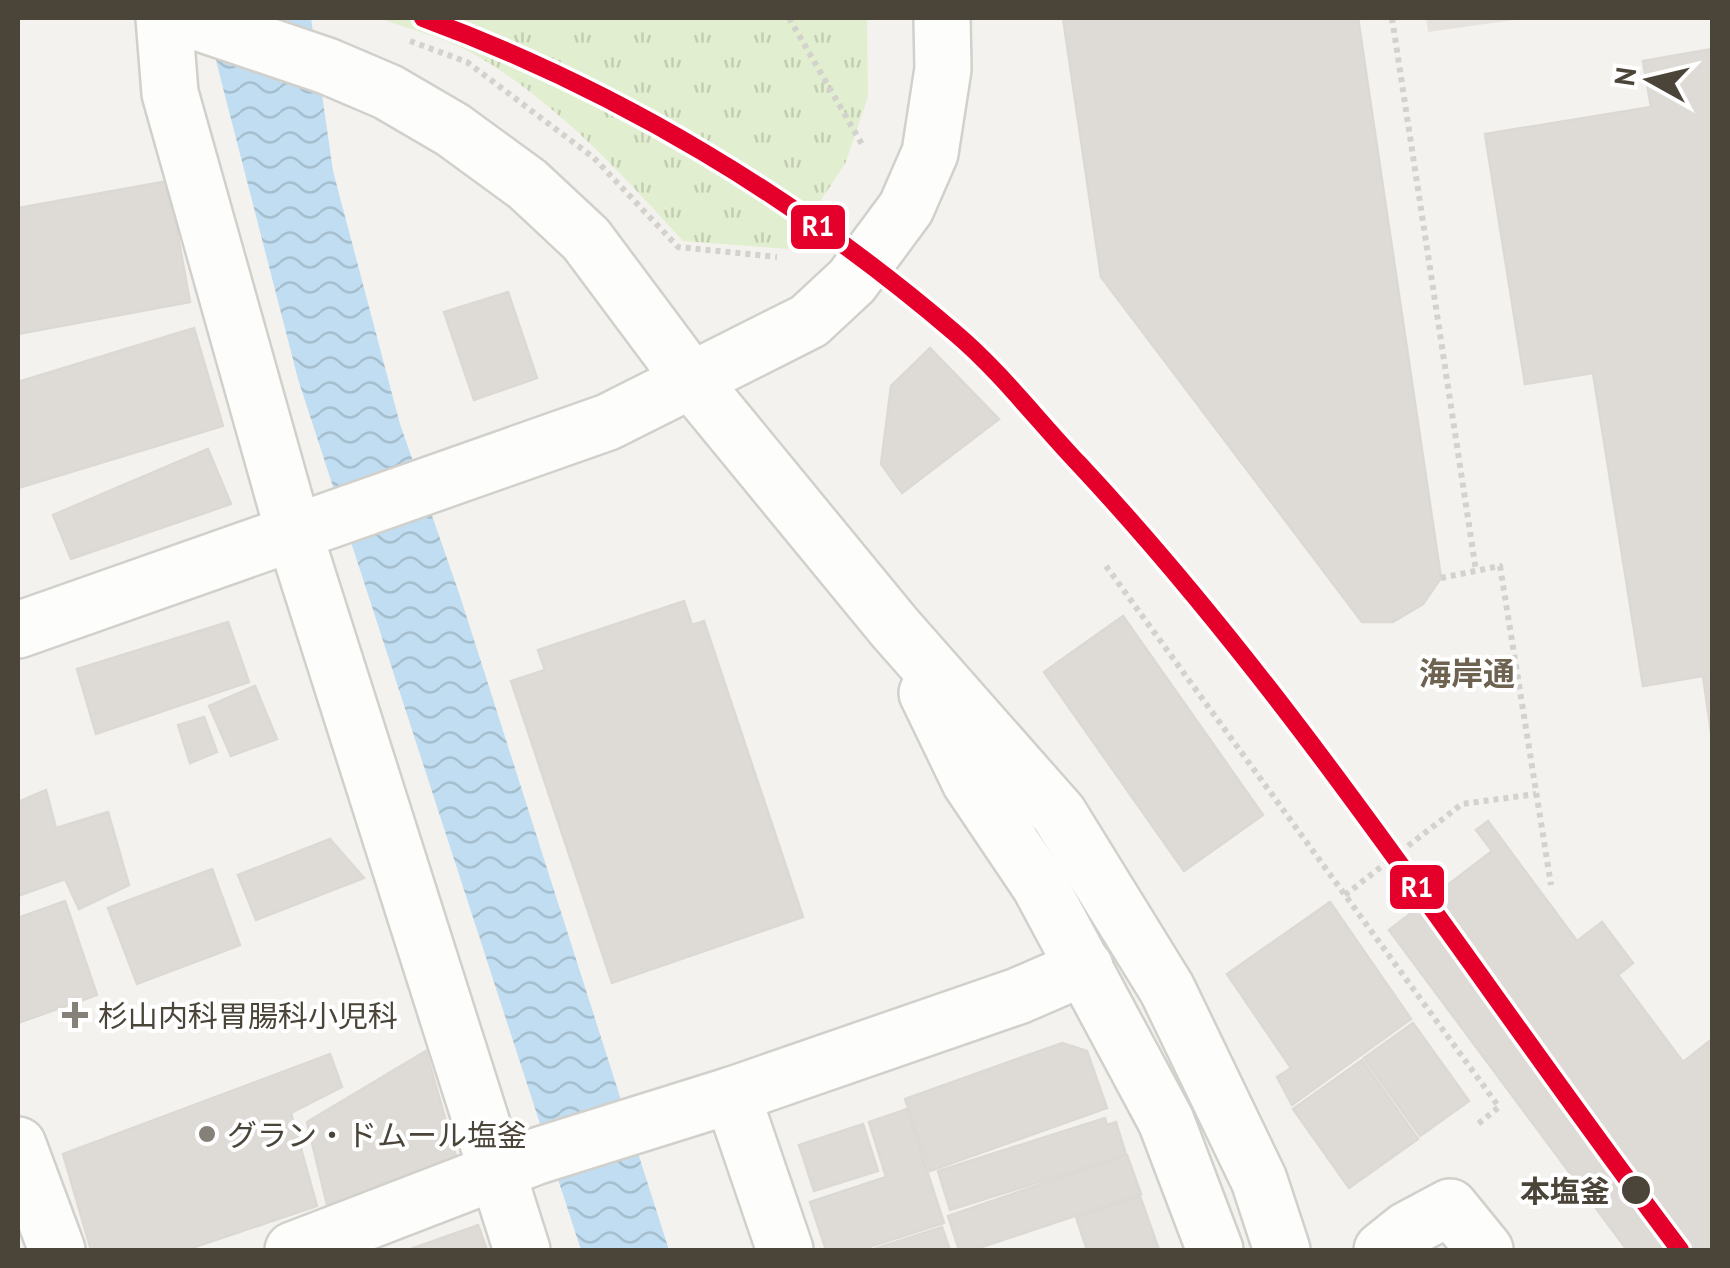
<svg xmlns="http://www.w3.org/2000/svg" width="1730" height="1268" viewBox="0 0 1730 1268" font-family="'PT Sans','Noto Sans JP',sans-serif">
<defs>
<pattern id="park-tufts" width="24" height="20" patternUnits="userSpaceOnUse" patternTransform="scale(2.5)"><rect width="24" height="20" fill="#e1eecf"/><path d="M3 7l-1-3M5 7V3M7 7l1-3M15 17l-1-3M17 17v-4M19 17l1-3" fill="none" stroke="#c3cdb2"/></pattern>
<pattern id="water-waves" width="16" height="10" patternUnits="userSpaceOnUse" patternTransform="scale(2.5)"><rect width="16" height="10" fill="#c0ddf1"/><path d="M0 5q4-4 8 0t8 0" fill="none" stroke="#a6bfcf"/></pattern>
</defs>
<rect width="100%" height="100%" fill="#f4f2ee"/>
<path fill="url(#park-tufts)" d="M379,18H867L868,97L845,164L788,249L683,241C621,173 559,105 479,57C450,39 411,30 379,18Z"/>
<polygon fill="#e6e3df" points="1426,18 1528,18 1428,32"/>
<polygon fill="url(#water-waves)" points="205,18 311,18 333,171 400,424 459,593 669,1250 581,1250 298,379"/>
<g fill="#dedbd6" stroke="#dcd9d4" stroke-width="2.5">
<polygon points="1063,18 1358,18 1441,578 1423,604 1393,622 1362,622 1101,277"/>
<polygon points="1712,49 1712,740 1703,676 1643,686 1593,373 1525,384 1485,134 1651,107 1643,61"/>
<polygon points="168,181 190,302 18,334 18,208"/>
<polygon points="508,292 537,378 474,400 444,312"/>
<polygon points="194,328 223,426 18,488 18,382"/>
<polygon points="930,348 999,419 902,493 881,464 891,386"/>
<polygon points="208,449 231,504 71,559 53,515"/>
<polygon points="684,601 692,625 704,621 803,917 612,983 511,681 545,670 538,650"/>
<polygon points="1123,616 1263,815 1184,871 1044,672"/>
<polygon points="228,622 249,682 96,734 77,669"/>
<polygon points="255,686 277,739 231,756 209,706"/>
<polygon points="204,717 217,752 190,763 178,725"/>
<polygon points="46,790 56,828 108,812 129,885 79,909 65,879 18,896 18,802"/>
<polygon points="1488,821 1577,941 1602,922 1633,963 1618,975 1683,1062 1712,1039 1712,1250 1627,1250 1389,930 1492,851 1476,830"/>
<polygon points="330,839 364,878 256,920 238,875"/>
<polygon points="212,869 240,945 137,984 108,908"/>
<polygon points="65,901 97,995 18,1023 18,918"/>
<polygon points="1330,902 1411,1019 1292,1105 1277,1077 1291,1068 1227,974"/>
<polygon points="1413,1023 1469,1101 1420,1136 1364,1058"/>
<polygon points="1062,1043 1087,1051 1107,1108 930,1171 905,1099"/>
<polygon points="426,1051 459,1167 331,1221 307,1122"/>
<polygon points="330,1054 342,1087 291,1113 317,1206 186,1250 91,1250 63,1154"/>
<polygon points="1362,1060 1418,1139 1349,1188 1293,1109"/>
<polygon points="907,1109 944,1223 860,1250 826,1250 810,1202 886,1177 869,1122"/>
<polygon points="1105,1118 1107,1125 1116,1122 1126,1155 950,1210 938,1171"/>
<polygon points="863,1124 878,1171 814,1191 799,1145"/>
<polygon points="1127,1155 1141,1194 973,1250 959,1250 948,1216"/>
<polygon points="1140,1196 1159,1250 1087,1250 1076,1217"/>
<polygon points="478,1225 487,1250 408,1250"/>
<polygon points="942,1227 950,1250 871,1250"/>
</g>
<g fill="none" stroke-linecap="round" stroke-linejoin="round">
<g stroke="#d2d0cb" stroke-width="60">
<g id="minor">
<polyline points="164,18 170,93 294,533 522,1250"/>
<polyline points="185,18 327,66 388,92 453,130 527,184 586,239 692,381 895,628 1059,814 1167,989 1259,1180 1282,1250"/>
<polyline points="18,630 608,422 809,321 852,281 906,208 930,153 943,69 942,18"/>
<polyline points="927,693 970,782 1040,886 1166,1121 1215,1250"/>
<polyline points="732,1095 785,1250"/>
<polyline points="18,1145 57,1250"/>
<polyline points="293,1250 537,1156 732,1095 1018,996 1085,967"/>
<polyline points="1382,1250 1407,1230 1450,1207 1485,1250"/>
</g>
</g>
<g stroke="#d3d2cc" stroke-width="6" stroke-dasharray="5 5" stroke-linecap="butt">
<polyline points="789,18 863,146"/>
<polyline points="1392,18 1476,571"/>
<polyline points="410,41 467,62 594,158 678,247 777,257"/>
<polyline points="1106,566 1499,1107 1478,1124"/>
<polyline points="1441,578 1500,566 1551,885"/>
<polyline points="1345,895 1462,804 1536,794"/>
</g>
<use href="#minor" stroke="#fdfdfc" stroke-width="55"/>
<g stroke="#fff" stroke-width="25">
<path id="rail-1" d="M423,18C616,89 799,199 955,333C1000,371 1038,421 1079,464C1304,705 1481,988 1680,1250"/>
</g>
<use href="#rail-1" stroke="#e4002b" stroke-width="18"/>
</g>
<g fill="#868178" stroke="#fff" stroke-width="4">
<path d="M70 1000h10v10h10v10h-10v10h-10v-10h-10v-10h10z"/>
<circle cx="207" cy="1134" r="10"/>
</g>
<circle fill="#4b4439" stroke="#fff" stroke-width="4" cx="1636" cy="1190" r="16"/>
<g text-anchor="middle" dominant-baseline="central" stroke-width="8" stroke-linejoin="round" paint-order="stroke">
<g font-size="30" fill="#4b4439" stroke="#fff" text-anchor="start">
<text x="98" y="1015">杉山内科胃腸科小児科</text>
<text x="227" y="1134">グラン・ドムール塩釜</text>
</g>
<g font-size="30" font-weight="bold" fill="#4b4439" stroke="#fff" text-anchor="end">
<text x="1610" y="1190">本塩釜</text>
</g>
<g font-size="32" font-weight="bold" fill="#6e6250" stroke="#fff">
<text x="1467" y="673">海岸通</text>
</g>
</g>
<g stroke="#fff" stroke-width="4">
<rect x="789" y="203" width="58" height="48" rx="10" fill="#e4002b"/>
<rect x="1388" y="863" width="58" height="48" rx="10" fill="#e4002b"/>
</g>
<g font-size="28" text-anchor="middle" font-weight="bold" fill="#fff">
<text x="818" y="236">R1</text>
<text x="1417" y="897">R1</text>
</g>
<rect width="1730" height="1268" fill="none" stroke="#4b4439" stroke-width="40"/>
<g transform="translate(1650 80) rotate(278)" stroke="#ffffff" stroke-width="8" paint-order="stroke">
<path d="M0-8L18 38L0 25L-18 38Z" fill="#4b4439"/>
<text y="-15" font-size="28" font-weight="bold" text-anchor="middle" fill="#4b4439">N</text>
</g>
</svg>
